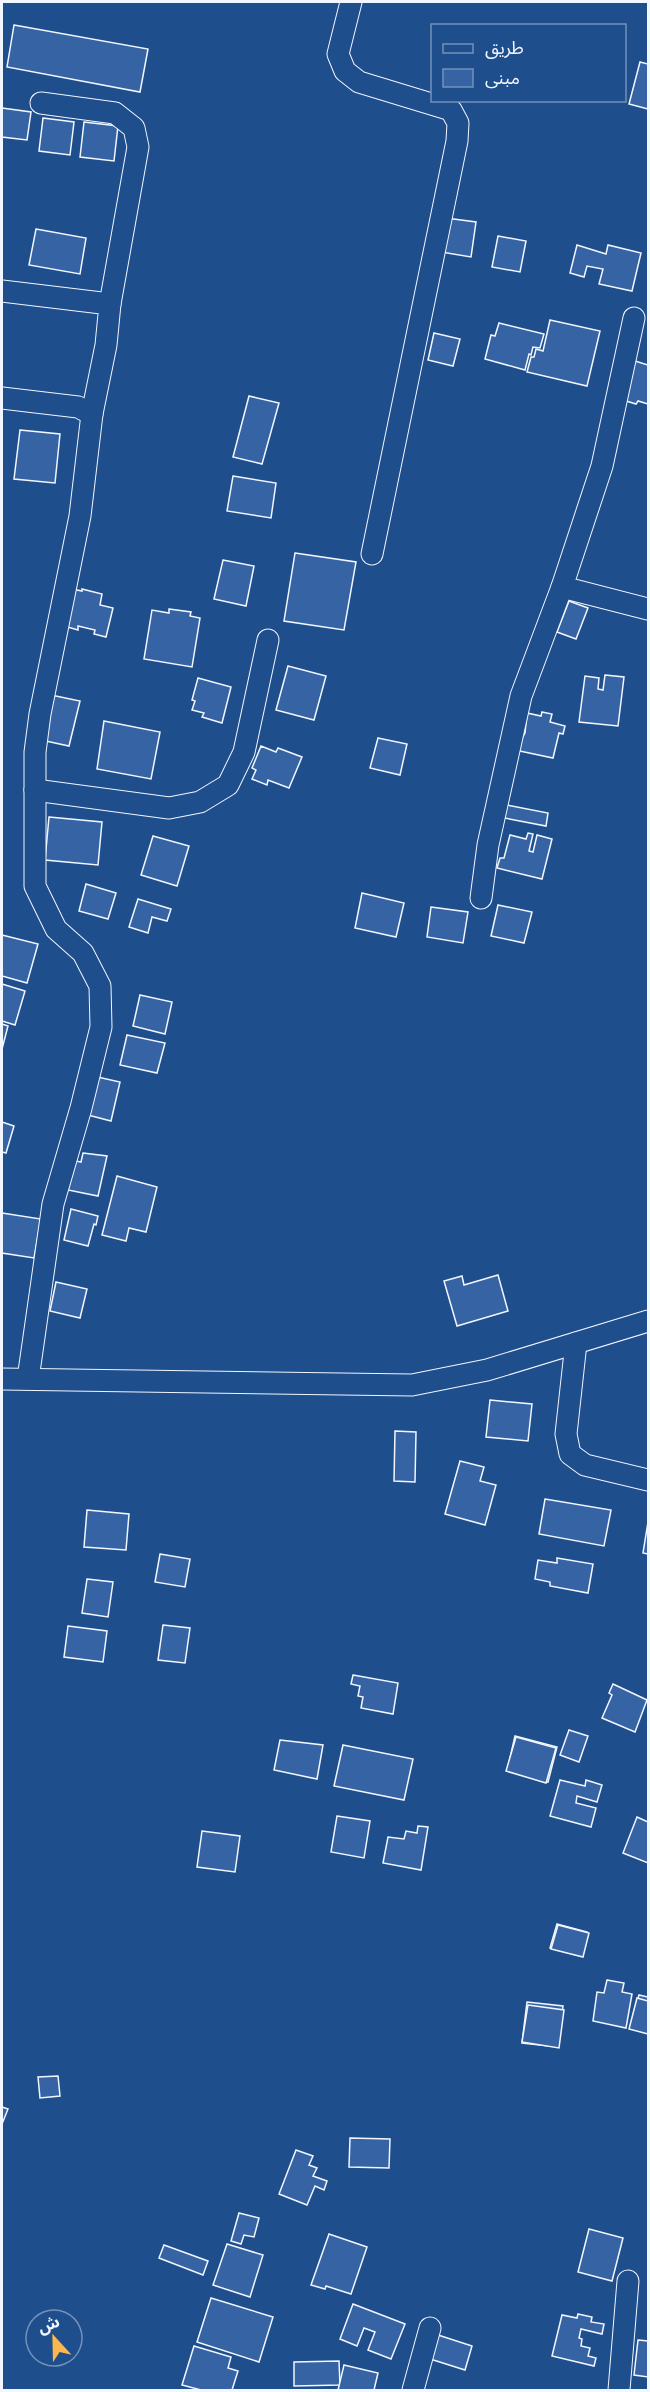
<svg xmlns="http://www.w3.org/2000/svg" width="650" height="2392" viewBox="0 0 650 2392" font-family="Arial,'Noto Sans Arabic',sans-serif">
<rect width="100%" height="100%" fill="#1f4e8c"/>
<g fill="#3563a3" stroke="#f2f6ff" stroke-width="1.5">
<polygon points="14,25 148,49 140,92 7,67"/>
<polygon points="640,62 648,64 648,109 629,104"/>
<polygon points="2,108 31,112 27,140 2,137"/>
<polygon points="43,118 74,122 70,155 39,151"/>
<polygon points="84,122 118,126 114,161 80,157"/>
<polygon points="446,218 476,222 471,257 441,252"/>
<polygon points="36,229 86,238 80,274 29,265"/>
<polygon points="498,236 526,241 520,272 492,267"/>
<polygon points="577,245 606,254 608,245 641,253 632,291 599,284 603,269 587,266 584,277 570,273"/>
<polygon points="550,320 600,331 587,386 527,372 531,357 534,357 536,349 543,351"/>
<polygon points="499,323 544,334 540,348 533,347 531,355 529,354 525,370 485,359 491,335 495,336"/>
<polygon points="434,333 460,339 453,366 428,360"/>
<polygon points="635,361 648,365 648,404 638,401 636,404 623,400"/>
<polygon points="249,396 279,403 262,464 233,457"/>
<polygon points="20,430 60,434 55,483 14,479"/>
<polygon points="233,476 276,483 271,518 227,511"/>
<polygon points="295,553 356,562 344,630 284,621"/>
<polygon points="223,560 254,566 246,606 214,599"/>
<polygon points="72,589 82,591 82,589 102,594 100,605 113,608 106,637 94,634 95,630 78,626 78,630 64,626"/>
<polygon points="569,601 588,608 576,639 557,632"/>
<polygon points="169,609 191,612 190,616 200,618 192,667 144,659 152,610 169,613"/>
<polygon points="288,666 326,676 314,720 276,710"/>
<polygon points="605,675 624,677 618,726 579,722 585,676 599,678 598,689 603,690"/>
<polygon points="198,678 231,687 222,723 202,717 204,713 192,710 195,701 192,700"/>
<polygon points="51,695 80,701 69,746 41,740"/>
<polygon points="542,712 552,714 550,722 565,726 563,734 559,733 553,758 515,750 525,733 527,713 541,716"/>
<polygon points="104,721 160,732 151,779 97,769"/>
<polygon points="378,738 407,744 400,775 370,768"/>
<polygon points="261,746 276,752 278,748 302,757 289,788 268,780 267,785 252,779 256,770 252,768"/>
<polygon points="502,804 548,813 546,826 499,817"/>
<polygon points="49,817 102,822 98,865 45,860"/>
<polygon points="528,833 533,834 529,851 533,852 537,835 552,839 542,879 497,868 500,858 504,858 510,835 526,839"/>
<polygon points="153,836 189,846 177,886 141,875"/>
<polygon points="86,884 116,893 108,919 79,911"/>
<polygon points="362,893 404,903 396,937 355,928"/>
<polygon points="138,899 171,909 167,921 152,917 148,933 129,927"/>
<polygon points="498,905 532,912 524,943 491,936"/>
<polygon points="431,907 468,912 463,943 427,937"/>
<polygon points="2,935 38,944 27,983 2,976"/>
<polygon points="2,984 25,991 15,1025 2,1021"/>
<polygon points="140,995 172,1002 165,1034 133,1026"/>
<polygon points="2,1024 8,1026 2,1049"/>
<polygon points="127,1035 165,1043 157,1073 120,1065"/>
<polygon points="93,1076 120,1082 111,1121 84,1114"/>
<polygon points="2,1122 14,1126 6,1153 2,1152"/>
<polygon points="83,1153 107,1156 98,1196 68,1190 76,1161 81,1162"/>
<polygon points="117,1176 157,1187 146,1232 129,1228 126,1241 102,1235"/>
<polygon points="71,1209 98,1216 96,1225 94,1224 88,1246 64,1240"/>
<polygon points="2,1213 41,1219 34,1258 2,1253"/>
<polygon points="498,1275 508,1311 457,1326 444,1281 462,1276 464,1285"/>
<polygon points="56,1282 87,1289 80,1318 50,1311"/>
<polygon points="490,1400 532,1404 528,1441 486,1437"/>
<polygon points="395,1431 416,1432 415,1482 394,1481"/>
<polygon points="460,1461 484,1467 480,1481 496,1485 485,1525 445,1514"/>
<polygon points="545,1499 611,1510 604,1546 539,1534"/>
<polygon points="87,1510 129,1514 126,1550 84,1547"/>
<polygon points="648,1522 648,1554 643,1553"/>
<polygon points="160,1554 190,1559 185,1587 155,1582"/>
<polygon points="557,1558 593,1564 588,1593 550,1586 550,1582 535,1579 538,1560 557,1563"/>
<polygon points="87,1579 113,1582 108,1617 82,1613"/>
<polygon points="163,1625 190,1628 185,1663 158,1660"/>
<polygon points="68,1626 107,1631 103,1662 64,1657"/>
<polygon points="353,1675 398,1683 393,1714 361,1708 363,1697 358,1696 360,1686 351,1684"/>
<polygon points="613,1684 647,1700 635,1732 602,1718 612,1695 609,1693"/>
<polygon points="569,1730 588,1736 579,1762 560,1755"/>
<polygon points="515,1736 557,1747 548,1782 507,1771"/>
<polygon points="516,1737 556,1748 546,1783 506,1771"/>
<polygon points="280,1740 323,1745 317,1779 274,1770"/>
<polygon points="343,1745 413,1759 404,1800 334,1786"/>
<polygon points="560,1780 585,1786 586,1780 602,1785 597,1802 577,1796 576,1803 596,1808 591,1827 550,1816"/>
<polygon points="337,1816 370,1821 364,1858 331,1852"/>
<polygon points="637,1817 648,1822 648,1863 623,1853"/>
<polygon points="418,1826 428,1827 421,1870 383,1863 388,1837 404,1839 406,1831 417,1833"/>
<polygon points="202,1831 240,1836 235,1872 197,1867"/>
<polygon points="557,1924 587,1932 581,1956 550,1948"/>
<polygon points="558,1925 589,1933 583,1957 551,1949"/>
<polygon points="607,1980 624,1983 622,1992 632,1994 626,2028 593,2021 597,1992 604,1993"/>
<polygon points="639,1995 648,1997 648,2033 630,2028"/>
<polygon points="637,1998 648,2001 648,2034 629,2029"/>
<polygon points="527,2002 563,2006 558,2047 522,2043"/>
<polygon points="528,2005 564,2010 559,2048 522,2042"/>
<polygon points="58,2076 60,2096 40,2098 38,2077"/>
<polygon points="2,2107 8,2109 2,2124"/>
<polygon points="350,2138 390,2139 389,2168 349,2167"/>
<polygon points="296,2150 313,2156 309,2165 317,2168 313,2176 327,2181 324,2190 315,2186 307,2205 279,2194"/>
<polygon points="239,2213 259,2218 254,2237 244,2235 241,2244 231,2241"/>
<polygon points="589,2229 623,2238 612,2281 578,2272"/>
<polygon points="329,2234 367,2247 351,2294 326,2286 325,2289 311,2285"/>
<polygon points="227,2244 263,2255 250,2297 213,2285"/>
<polygon points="164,2245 208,2261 203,2275 159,2258"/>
<polygon points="211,2298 273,2317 259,2362 197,2342"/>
<polygon points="353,2304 405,2324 391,2359 368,2350 375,2332 364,2328 357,2346 340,2339"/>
<polygon points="578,2314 592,2317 591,2322 604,2324 602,2334 581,2329 579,2338 582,2339 581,2346 590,2348 588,2356 596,2358 594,2366 552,2356 562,2315 577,2318"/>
<polygon points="435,2334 472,2346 465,2370 427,2358"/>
<polygon points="638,2340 648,2341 648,2377 634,2375"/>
<polygon points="194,2346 231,2357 228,2368 238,2371 232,2390 201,2390 182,2385"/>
<polygon points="339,2361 340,2385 294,2386 294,2362"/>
<polygon points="344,2365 378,2373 374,2390 338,2390"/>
</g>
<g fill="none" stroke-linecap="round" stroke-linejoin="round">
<g stroke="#f2f6ff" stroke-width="23">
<g id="minor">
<polyline points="351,2 338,54 345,71 359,82 451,110 458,123 457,141 372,554"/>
<polyline points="41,103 115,113 134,128 138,147 110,304"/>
<polyline points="2,291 110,304 106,345 92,414 80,516 40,714 35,752 35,886 56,929 83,953 100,986 101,1027 81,1108 53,1204 28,1379"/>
<polyline points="634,318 602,466 562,587 648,609"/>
<polyline points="2,398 78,407 92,414"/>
<polyline points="35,790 169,808 200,802 228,785 244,752 268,640"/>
<polyline points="481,898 488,845 521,696 562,587"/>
<polyline points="576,1343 566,1434 570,1454 585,1465 648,1480"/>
<polyline points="2,1379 412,1385 487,1370 648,1321"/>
<polyline points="413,2390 430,2328"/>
<polyline points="619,2390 628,2281"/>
</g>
</g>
<use href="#minor" stroke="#1f4e8c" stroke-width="21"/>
</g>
<rect width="650" height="2392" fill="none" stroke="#f2f6ff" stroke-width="6"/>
<rect x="431" y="24" width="195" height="78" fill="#1f4e8c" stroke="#7391ba" stroke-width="1.5"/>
<rect x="443" y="44" width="30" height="9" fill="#1f4e8c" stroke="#7391ba" stroke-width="1.5"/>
<text x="485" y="54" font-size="18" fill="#f2f6ff">طريق</text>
<rect x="443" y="69" width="30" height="18" fill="#3563a3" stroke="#7391ba" stroke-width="1.5"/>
<text x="485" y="84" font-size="18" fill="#f2f6ff">مبنى</text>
<g transform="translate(54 2338) rotate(338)"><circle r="28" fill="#1f4e8c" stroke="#7391ba" stroke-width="1.5"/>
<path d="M0-4.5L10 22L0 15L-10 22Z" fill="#ffb74d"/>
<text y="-9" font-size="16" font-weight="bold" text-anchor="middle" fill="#f2f6ff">ش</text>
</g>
</svg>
